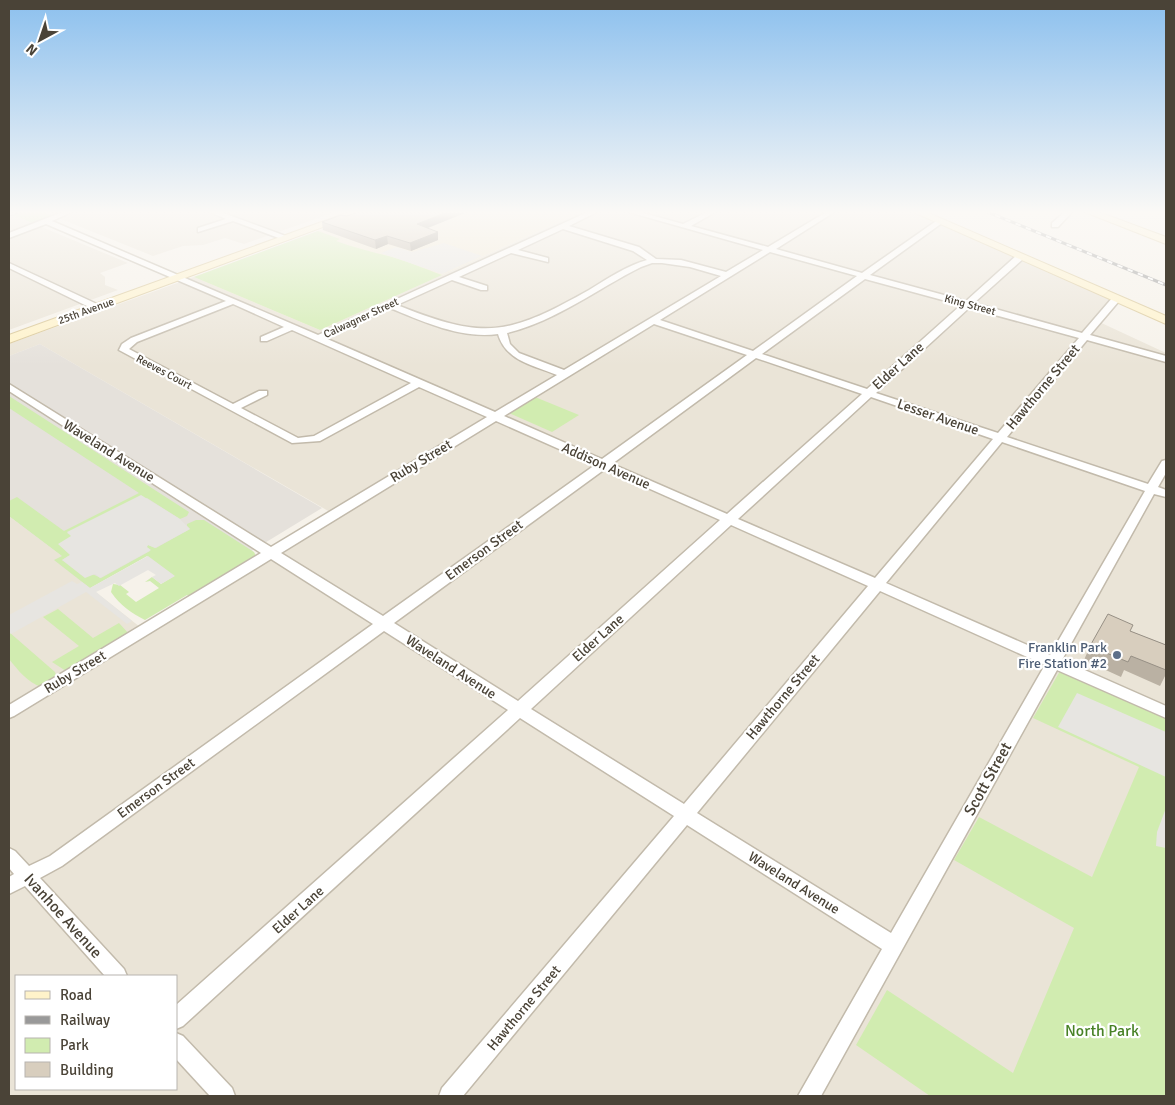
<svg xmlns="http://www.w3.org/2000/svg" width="1175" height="1105" viewBox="0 0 1175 1105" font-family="Signika,sans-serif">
<rect width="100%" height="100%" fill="#f6f2ea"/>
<g fill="#eae4d7" fill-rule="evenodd">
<polygon points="41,211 338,211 244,244 225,238 203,245 183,246 153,256"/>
<path d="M583,211H910L1112,300L1095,320L1166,353V1096H9V516L62,556L55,560L140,627L330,512L40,344L9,356V344L194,277L320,330ZM16,976H176V1089H16Z"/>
<polygon points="13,215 128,263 100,273 105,277 105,285 118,290 9,330 9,216"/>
</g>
<polygon fill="#e5e1db" points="40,344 322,508 191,588 147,556 90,588 54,560 62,556 9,516 9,356"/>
<polygon fill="#f0e8d3" points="371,211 583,211 320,330 194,277"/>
<g fill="#d1ecb0">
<polygon points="23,211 41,211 54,216 35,224 13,215"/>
<path d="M318,231L340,239L336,241C355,248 373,252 392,257C410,262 425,269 442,275L320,330L194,277Z"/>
<path d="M9,396L189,512L187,516L180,519L147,498L67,533L71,535L70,555L62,560L101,578L150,551L146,547L148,545L156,548L190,529L187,526V524L196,520H204L254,552L256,556L190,597L187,595L145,620C131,613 120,605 111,592L113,584L120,585L129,592L126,594L136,602L159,588L150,581L145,582L152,577L161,584L174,576L147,556L90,588L54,560L62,556L9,516V501L17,497L64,531L139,493L9,408Z"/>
<polygon points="535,397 579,415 552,432 509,413"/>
<polygon points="58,609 93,638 119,623 129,634 66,671 52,662 79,646 43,617"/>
<path d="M9,632L55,672L57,678L41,687C27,682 18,670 9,659Z"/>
<polygon points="1060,671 1166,718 1166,1096 930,1096 856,1045 887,990 1013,1073 1074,928 954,860 979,817 1092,877 1139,767 1033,718"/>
</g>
<g fill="#e7e5e1">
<polygon points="444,243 482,256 442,274 381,253 396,247 412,252"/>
<polygon points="141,495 180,519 190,529 155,548 148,545 147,547 151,550 100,578 95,574 85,578 62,560 70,555 58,544 71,536 67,532"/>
<polygon points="148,556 175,576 161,584 152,577 156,575 148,570 119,586 115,583 96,592 132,621 127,624 86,592 11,634 9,632 9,615 72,581 77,584 82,582 90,588"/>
<polygon points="1077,693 1166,732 1166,777 1058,727"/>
<polygon points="1166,808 1166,848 1156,846 1157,832"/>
</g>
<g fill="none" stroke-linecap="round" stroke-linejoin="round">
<g stroke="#c2baab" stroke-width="3">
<g id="street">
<path d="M65,211H74L52,221L318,335L590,211H599L569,226L639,247L656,259L681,260L726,272L763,250L625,211H636L683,224L709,211H717L691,226L768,247L828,211H836L776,249L862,273L939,219L943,221L942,223L870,275L966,301L1017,255H1023V259L974,303L1082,333L1113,297H1119V301L1090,335L1166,356V362L1087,340L1007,437L1148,484L1162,461L1166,460V473L1158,487L1166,490V497L1154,494L1062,660L1166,706V718L1057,670L821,1096H798L882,949L687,825L463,1096H439L442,1088L674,816L520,718L183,1026L176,1029V1005L508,710L384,631L62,866L40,878L124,969L127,976H105L25,886L9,894V877L14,874L9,868V848L15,851L29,866L50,856L373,624L271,559L14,716L9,718V705L261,553L9,391V384L271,547L487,417L419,387L320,441L292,443L119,350L122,344L131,338L226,301L46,224L9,238V233ZM563,229L633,251L647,260C626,266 607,279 589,290C507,336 485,340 397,305L452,280L481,290H487V286L459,277L511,253L548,262V258L518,250ZM770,252L857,276L753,351L660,320ZM662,263L690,267L721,276L564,370L519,353L510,344L507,333C556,321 597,289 641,267L652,263ZM865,279L961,305L867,389L762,354ZM233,304L284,327L261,337V341H267L292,330L411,383L314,436L298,438L241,408L267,395V391H259L233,404L129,349L137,342ZM390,308C424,322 461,339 498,334C506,361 533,365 557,375L495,412L325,338ZM969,308L1079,338L998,433L876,393ZM654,324L747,355L602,459L504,416ZM756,358L862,394L727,514L612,464ZM871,397L993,439L875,578L738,519ZM496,421L595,465L383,616L281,553ZM1002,442L1145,491L1050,655L886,583ZM605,469L720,520L518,701L394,623ZM731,525L868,586L684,804L531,709ZM880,591L1045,665L891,933L697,813Z"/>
<polygon points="208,211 218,211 291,238 284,240 233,221 198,232 198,228 226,219"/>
<polygon points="1066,211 1073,211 1058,227 1052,227 1052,223"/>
<polygon points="9,263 99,305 100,307 93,309 9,268"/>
<polygon points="176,1033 183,1036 232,1088 235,1096 210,1096 176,1059"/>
</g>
</g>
<g stroke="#d9c797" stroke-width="2">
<g id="secondary">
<polygon points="352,211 366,211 9,343 9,335"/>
<polygon points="911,211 924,211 1166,316 1166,324"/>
<polygon points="1082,211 1096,211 1166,237 1166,244"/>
</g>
</g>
<use href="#street" fill="#fff" fill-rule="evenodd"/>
<use href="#secondary" fill="#fff3ca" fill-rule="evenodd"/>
<g stroke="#999" stroke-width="3">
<g id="rail">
<polyline points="985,211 1166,285"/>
<polyline points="9,215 20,211"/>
</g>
</g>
<use href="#rail" stroke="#fff" stroke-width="2" stroke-dasharray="5.5" stroke-linecap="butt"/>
</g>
<g fill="#bab1a3">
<polygon points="322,222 428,228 438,240 411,251 388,244 376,249 323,230"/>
<polygon points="1130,631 1166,645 1166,674 1160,686 1124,670 1121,677 1084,660 1090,646"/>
</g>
<g fill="#979085">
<polygon points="450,211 470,211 418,232 417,224"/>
<polygon points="438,232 438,240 411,251 410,243"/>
<polygon points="387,236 388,244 376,249 375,240"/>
</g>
<g fill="#d8cebe" stroke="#979085">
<polygon points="361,211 450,211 417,224 438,232 410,243 387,236 375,240 322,222 341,215 347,216"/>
<polygon points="1108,614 1133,625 1130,631 1166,645 1166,670 1131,656 1128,662 1090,646"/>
</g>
<linearGradient id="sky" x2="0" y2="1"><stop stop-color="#8cc0ee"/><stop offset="0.58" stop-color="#fbf9f6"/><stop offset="1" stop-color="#fbf9f6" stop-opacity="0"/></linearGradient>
<rect width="1175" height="366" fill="url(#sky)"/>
<circle fill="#5c6f8a" stroke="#fff" stroke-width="2" cx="1117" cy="655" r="5"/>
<g text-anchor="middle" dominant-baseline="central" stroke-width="4.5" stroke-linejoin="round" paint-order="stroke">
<g font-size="11" fill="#4a4337" stroke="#fff">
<text transform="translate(970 305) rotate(15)">King Street</text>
<text transform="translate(86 311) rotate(-20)">25th Avenue</text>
<text transform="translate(361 318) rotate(-25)">Calwagner Street</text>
<text transform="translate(164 372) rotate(28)">Reeves Court</text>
</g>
<g font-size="14" fill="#4a4337" stroke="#fff">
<text transform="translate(898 366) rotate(-42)">Elder Lane</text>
<text transform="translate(1043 387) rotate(-50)">Hawthorne Street</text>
<text transform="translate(938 417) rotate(19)">Lesser Avenue</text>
<text transform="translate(109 451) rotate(32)">Waveland Avenue</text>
<text transform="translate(421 461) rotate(-31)">Ruby Street</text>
<text transform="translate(606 466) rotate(24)">Addison Avenue</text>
<text transform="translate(484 550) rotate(-36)">Emerson Street</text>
<text transform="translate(598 638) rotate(-42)">Elder Lane</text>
<text transform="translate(451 667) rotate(33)">Waveland Avenue</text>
<text transform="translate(75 672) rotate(-31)">Ruby Street</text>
<text transform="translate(783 697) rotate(-50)">Hawthorne Street</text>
<text transform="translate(156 788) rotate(-36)">Emerson Street</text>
<text transform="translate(794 883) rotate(32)">Waveland Avenue</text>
<text transform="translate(298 910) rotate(-42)">Elder Lane</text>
<text transform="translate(524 1008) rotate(-50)">Hawthorne Street</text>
</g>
<g font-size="14" fill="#4e5e75" stroke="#fff" text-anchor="end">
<text x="1107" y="647">Franklin Park<tspan x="1107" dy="16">Fire Station #2</tspan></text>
</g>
<g font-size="16" fill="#4a4337" stroke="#fff">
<text transform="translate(988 779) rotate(-61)">Scott Street</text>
<text transform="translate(63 916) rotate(48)">Ivanhoe Avenue</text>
</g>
<g font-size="16" fill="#478125" stroke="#fff">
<text x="1102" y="1031">North Park</text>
</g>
</g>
<rect width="1175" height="1105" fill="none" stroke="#4a4337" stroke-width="20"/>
<rect x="15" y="975" width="162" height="115" fill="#ffffff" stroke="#b7b4af"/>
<rect x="25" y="991" width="25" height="8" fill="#fff3ca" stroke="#b7b4af"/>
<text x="60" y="1000" font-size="15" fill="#4a4337">Road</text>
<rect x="25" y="1016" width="25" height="8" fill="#999999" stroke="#b7b4af"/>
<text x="60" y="1025" font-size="15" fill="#4a4337">Railway</text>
<rect x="25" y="1038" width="25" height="15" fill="#d1ecb0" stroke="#b7b4af"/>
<text x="60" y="1050" font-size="15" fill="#4a4337">Park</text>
<rect x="25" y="1062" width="25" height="15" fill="#d8cebe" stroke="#b7b4af"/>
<text x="60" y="1075" font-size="15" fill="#4a4337">Building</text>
<g transform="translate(40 40) rotate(220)" stroke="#ffffff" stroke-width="4" paint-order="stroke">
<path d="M0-4L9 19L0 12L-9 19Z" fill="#4a4337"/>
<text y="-8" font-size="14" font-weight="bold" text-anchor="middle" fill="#4a4337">N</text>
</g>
</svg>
